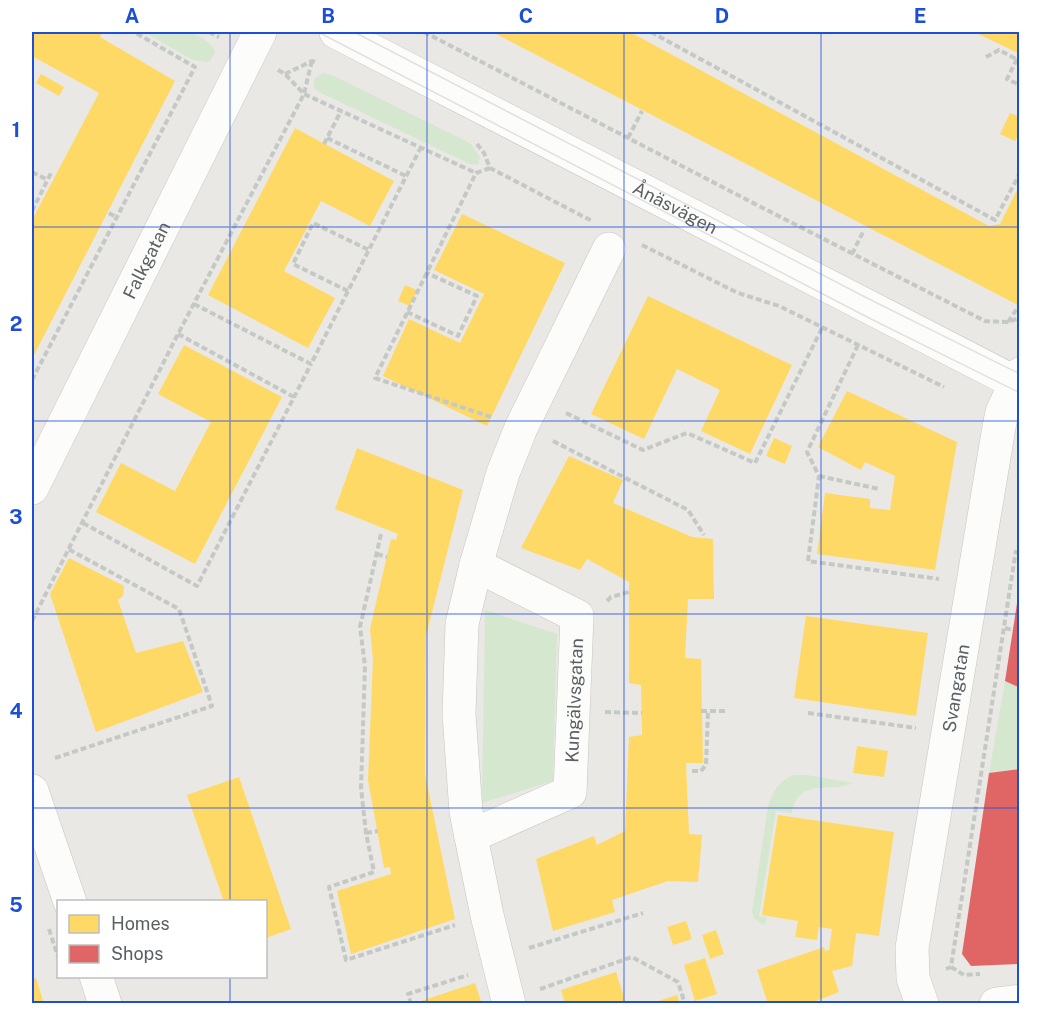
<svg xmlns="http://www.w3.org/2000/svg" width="1051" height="1035" viewBox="0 0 1051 1035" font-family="'Public Sans',sans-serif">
<rect width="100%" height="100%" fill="#eae8e4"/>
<g fill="#d5e7cf">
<path d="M144,32C168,31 201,26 215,51L211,60L207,62L193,60Z"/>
<polygon points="323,73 332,75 470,143 480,157 478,165 470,164 317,91 314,87 314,79"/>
<polygon points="485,610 557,634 553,781 482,803"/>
<polygon points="1005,681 1019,688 1019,769 989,773"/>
<path d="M794,775H807L853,783C829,794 799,776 792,813L776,811L759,916L767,918L764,926L754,918L752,912L768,806C773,791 779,780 794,775Z"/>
</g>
<g fill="#ffd966">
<polygon points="32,32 103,32 100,37 175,81 32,359 32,220 99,93 32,56"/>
<polygon points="492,32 630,32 989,226 1000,224 1020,184 1020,301 1018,305"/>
<polygon points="974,32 1020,32 1020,54"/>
<polygon points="41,74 64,87 59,96 36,83"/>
<polygon points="1010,113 1020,117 1020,133 1015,141 1000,134"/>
<polygon points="295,128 394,181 370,226 321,201 284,271 335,298 308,348 208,295"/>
<polygon points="462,214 565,263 487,426 383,376 409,319 460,343 484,294 434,270"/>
<polygon points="405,285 417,290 410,306 398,301"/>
<polygon points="648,296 792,365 750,454 701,431 720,390 677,369 644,439 591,414"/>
<polygon points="184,345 282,397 195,564 96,512 121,463 175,491 211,422 158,394"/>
<polygon points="847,391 957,442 935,570 817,554 825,493 870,499 870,508 890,510 895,476 865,462 861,470 818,447"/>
<polygon points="774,438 792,446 785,464 766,456"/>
<polygon points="357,448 463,490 426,636 425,774 455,919 351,954 337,891 391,874 390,867 384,868 368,780 373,659 370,629 391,539 396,540 398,534 335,509"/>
<polygon points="569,456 623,480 613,503 692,537 713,539 714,599 688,599 685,658 701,659 703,763 686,763 689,834 702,835 698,882 668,881 612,900 615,912 553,931 536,859 594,836 597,845 625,831 629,737 642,735 641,685 629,683 629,582 587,559 580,570 521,548"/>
<polygon points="69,558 124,586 123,596 118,600 136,653 183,641 203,692 96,732 50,594"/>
<polygon points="806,616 928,633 916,716 794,698"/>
<polygon points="857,746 888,751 884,777 853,773"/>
<polygon points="239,777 291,929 266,938 266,902 224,902 187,795"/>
<polygon points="778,815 894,832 879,936 856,933 852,966 832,971 839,992 808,1004 768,1004 757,970 824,947 825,951 829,950 832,929 819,927 817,940 795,937 798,921 762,915"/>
<polygon points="686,921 692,939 673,945 667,927"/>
<polygon points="716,930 724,954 710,959 702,935"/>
<polygon points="705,958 717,994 695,1001 684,965"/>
<polygon points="616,972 626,1004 565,1004 561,990"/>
<polygon points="36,978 44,1004 32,1004 32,980"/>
<polygon points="475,983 482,1004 422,1004 421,1001"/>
<polygon points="677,995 680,1004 652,1004 652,1003"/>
</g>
<g fill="#e06666">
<polygon points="1018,597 1020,597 1020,688 1005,681"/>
<polygon points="1020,769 1020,964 971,966 962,954 989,773"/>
</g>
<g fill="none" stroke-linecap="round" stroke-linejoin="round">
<g stroke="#c5c5c5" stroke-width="34">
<g id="minor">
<path id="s1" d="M32,488L260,32"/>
<polyline points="32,791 70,902"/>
<path id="s2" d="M471,836L570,792L577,616L476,565"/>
<polyline points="96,976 105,1004"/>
<polyline points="509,1004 487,915 466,812 459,714 462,624 476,565 503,473 521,428 609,249"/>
<path id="s3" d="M922,1004L913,978L912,948L999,427L1002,412L1020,374"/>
<polyline points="996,1004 1020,1001"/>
</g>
</g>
<g stroke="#c5c5c5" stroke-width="34">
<g id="tertiary">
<path id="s4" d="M336,32L1020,385"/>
</g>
</g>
<g stroke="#c4c9c5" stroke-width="4" stroke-dasharray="6 3" stroke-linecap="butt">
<polyline points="209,32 219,37"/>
<polyline points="424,32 757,205 985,321 1007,322 1020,318"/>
<polyline points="651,32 995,220 1020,173"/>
<polyline points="986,57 999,50 1020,61"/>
<polyline points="1017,59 1007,79 1020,85"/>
<polyline points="278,70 285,74 304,94 476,173"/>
<polyline points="285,74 312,61 317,62"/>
<polyline points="327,138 406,176"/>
<polyline points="628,138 642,111"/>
<polyline points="324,144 341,111"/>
<polyline points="477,144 484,153 490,168 592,221"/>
<polyline points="490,168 476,173 375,378 491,417"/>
<polyline points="32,172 48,180"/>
<polyline points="32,211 51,173"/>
<polyline points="109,213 116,217"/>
<polyline points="642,245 738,293 779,306 944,387"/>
<polyline points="852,254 863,232"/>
<polyline points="348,291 293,264 313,223 369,250"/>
<polyline points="194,304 311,364 420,149"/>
<polyline points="407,312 458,336 477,296 427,273"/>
<polyline points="1008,322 1020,304"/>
<polyline points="178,334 294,397"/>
<polyline points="858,345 807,452 819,476 808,561 939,579"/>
<polyline points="32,380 195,67 134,32"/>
<polyline points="566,413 643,450 687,433 755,463 822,328"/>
<polyline points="553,441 688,510 704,535"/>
<polyline points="819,476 879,489"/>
<polyline points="83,523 197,586 311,364"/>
<polyline points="381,534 360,627 365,666 361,788 366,833 374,872 329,887 346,960 455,925"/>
<polyline points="377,554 387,557"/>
<polyline points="607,601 611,597 629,592"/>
<polyline points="32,621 178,334 304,94 312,60"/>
<polyline points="1005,628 1012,630"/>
<polyline points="701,711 726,711"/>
<polyline points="605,712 642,713"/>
<polyline points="808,713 916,728"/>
<polyline points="55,758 212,706 179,609 68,549"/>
<polyline points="692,771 701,771 706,765 708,711"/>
<polyline points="366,833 378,831"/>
<polyline points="49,929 58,957"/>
<polyline points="529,948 643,913"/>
<polyline points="951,967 964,975 980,974"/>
<polyline points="946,969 951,967 1016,550"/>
<polyline points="540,989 632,957 678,982 685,1004"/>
<polyline points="411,1004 408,994 468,975"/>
</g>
<use href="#minor" stroke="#fcfcfb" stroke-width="33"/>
<use href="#tertiary" stroke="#fcfcfb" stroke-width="33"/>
<g stroke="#e2e1e1" stroke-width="1.5">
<polyline points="318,32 871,319 1020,393"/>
<polyline points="354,32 867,298 1020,374"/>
</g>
</g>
<path fill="none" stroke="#1d4ed8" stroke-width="1.5" stroke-opacity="0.55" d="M230,32V902M427,32V1004M624,32V1004M821,32V1004M32,227H1020M32,421H1020M32,614H1020M32,808H1020M230,976V1004"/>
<g text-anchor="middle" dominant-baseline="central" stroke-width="6" stroke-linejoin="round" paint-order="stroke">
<g font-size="18" fill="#5a5f63" stroke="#fff">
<text stroke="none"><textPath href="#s4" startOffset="382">Ånäsvägen</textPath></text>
<text stroke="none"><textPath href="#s1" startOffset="255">Falkgatan</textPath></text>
<text stroke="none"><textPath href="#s3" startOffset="321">Svangatan</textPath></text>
<text stroke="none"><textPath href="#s2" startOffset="200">Kungälvsgatan</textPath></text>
</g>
</g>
<rect width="1051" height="1035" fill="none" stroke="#ffffff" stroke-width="66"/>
<rect x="57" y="900" width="210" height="78" fill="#ffffff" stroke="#bdbfc1" stroke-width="1.5"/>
<rect x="69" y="915" width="30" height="18" fill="#ffd966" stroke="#bdbfc1" stroke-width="1.5"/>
<text x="111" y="930" font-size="18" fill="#5a5f63">Homes</text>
<rect x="69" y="945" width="30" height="18" fill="#e06666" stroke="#bdbfc1" stroke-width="1.5"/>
<text x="111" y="960" font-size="18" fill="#5a5f63">Shops</text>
<rect x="33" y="33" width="985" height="969" fill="none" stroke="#1d4ed8" stroke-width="2"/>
<g font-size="20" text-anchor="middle" font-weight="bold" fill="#1d4ed8">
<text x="132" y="23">A</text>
<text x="328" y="23">B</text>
<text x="526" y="23">C</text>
<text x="722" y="23">D</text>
<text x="920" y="23">E</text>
<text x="16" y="137">1</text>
<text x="16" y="331">2</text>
<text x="16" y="524">3</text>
<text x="16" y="718">4</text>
<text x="16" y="912">5</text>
</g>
</svg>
